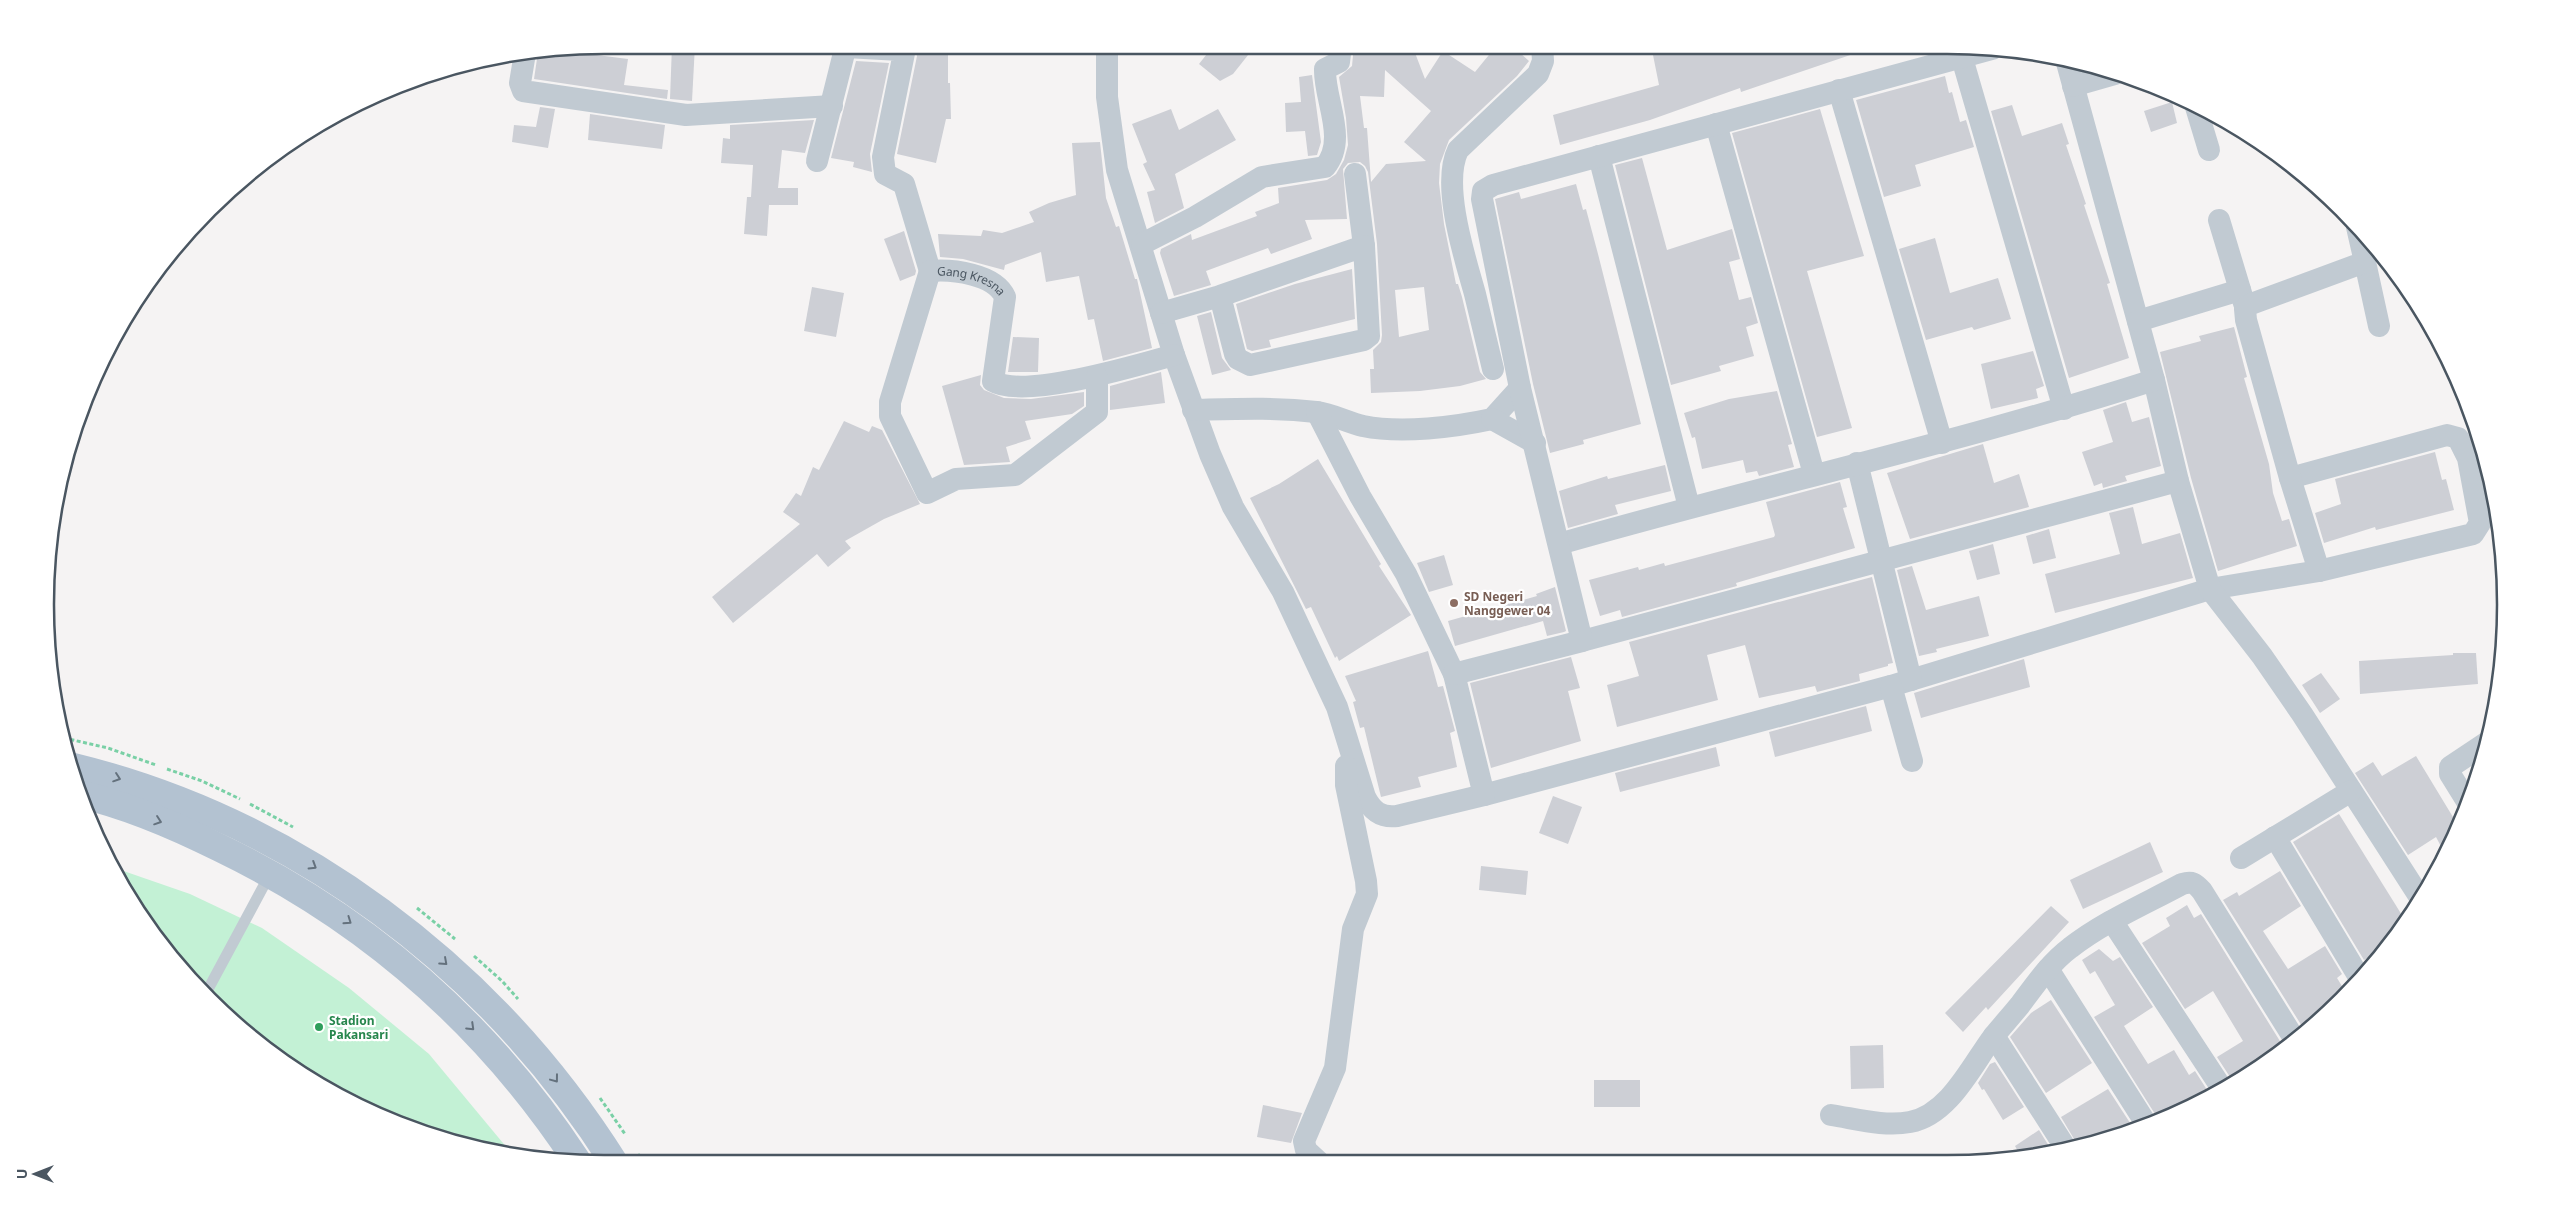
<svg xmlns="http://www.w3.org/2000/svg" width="2551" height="1209" viewBox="0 0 2551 1209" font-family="'Noto Sans',sans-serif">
<rect width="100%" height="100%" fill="#f5f3f3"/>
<polygon fill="#c3f1d5" points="112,867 190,894 262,928 349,988 429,1054 513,1155 495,1153 390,1121 293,1070 209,1000 160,945"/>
<g fill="#cdcfd5" fill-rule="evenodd">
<polygon points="672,45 695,45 692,101 670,99"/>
<polygon points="914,45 948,45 948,83 950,83 951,119 946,119 936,163 897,154 917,56"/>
<polygon points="1214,45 1256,45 1233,74 1220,81 1199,64"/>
<path d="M1354,45H1388L1389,53L1412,45L1425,79L1443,51L1475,72L1497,45H1511L1529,61L1517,76L1449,140L1440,164L1439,183L1444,224L1456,284H1458L1462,297L1480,372L1486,379L1460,386L1420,391L1371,393L1370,369H1374L1373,350L1381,342L1382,335L1377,244L1368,172L1365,166L1360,162L1348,163L1343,169L1347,219L1305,220L1312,239L1271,254L1268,248L1206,271L1211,285L1174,296L1160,253L1161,249L1191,234L1192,240L1257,216L1255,212L1279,203L1278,188L1327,180L1336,174L1344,160L1348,145L1346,118L1339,77L1352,66ZM1385,70L1431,111L1404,142L1426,161L1386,164L1371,182L1367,128H1364L1360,96L1384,97ZM1424,287L1429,330L1399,337L1395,290Z"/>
<polygon points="1651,45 1767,45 1768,54 1797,45 1871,45 1871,48 1741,92 1740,88 1650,120 1560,145 1553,115 1659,85"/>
<polygon points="590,46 589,54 628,59 624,85 668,90 667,99 534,79 538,52"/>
<polygon points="856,61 889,63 870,154 872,172 853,167 854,162 831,158"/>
<polygon points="1312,75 1321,142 1317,155 1308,156 1305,131 1286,132 1285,103 1301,102 1299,77"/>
<polygon points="1945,76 1949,93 1952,92 1960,122 1966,120 1974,147 1915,165 1921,186 1884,197 1856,100"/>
<polygon points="2172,102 2177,123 2151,132 2144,111"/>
<polygon points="2012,105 2022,136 2062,123 2069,144 2066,145 2086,204 2084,205 2110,283 2107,284 2129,358 2069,378 1991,111"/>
<polygon points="540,107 555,109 548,148 512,142 514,125 536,127"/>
<polygon points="1171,109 1179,130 1218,109 1236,140 1175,174 1184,208 1155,223 1147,192 1155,190 1143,164 1147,162 1132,124"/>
<polygon points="1820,109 1864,256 1807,271 1852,428 1817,437 1732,133"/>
<polygon points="590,114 665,125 662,149 588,140"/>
<polygon points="814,120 805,153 782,150 778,188 798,188 798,205 769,205 767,236 744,234 747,197 751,197 753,165 721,163 723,138 730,139 730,125"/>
<polygon points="1100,142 1106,198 1116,227 1119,226 1135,279 1137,279 1152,348 1103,361 1094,319 1088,320 1079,276 1046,282 1041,252 1005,265 1004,270 963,259 940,257 938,234 981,236 983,230 1002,233 1034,222 1029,212 1049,203 1076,195 1072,143"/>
<polygon points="1642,158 1667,250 1732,229 1740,259 1729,262 1739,300 1751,297 1758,323 1746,327 1754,356 1719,366 1721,371 1671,385 1615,165"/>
<polygon points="1576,184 1583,210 1586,209 1598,254 1641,424 1583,440 1584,444 1550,453 1533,384 1495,199 1519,192 1521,199"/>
<polygon points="904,231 916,271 915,275 900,281 884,239"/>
<polygon points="1935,238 1950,293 1998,278 2011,319 1974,330 1972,327 1926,340 1899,249"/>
<polygon points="1352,269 1355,319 1269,340 1271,347 1252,351 1247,349 1236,304 1295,284"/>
<polygon points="812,287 844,293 836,337 804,331"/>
<polygon points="1211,312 1222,358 1231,370 1212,375 1197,316"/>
<polygon points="2234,327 2247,377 2244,378 2269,464 2273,493 2282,521 2289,519 2297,546 2218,571 2191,478 2160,352 2201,341 2199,336"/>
<polygon points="1013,337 1039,338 1038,372 1008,372"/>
<polygon points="2033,351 2044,386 2036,389 2038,398 1991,409 1981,364"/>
<polygon points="1161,372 1165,403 1110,410 1110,386"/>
<polygon points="981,375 980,385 984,390 1004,398 1031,399 1084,392 1084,406 1072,414 1025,421 1031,439 1006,447 1010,462 964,465 942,386"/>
<polygon points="1777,391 1792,444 1788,445 1794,467 1759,476 1757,471 1746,473 1743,460 1702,469 1695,437 1692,438 1684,413 1729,399"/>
<polygon points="2126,402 2132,422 2149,417 2161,466 2125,476 2127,481 2103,488 2102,483 2094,486 2082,452 2113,442 2103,410"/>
<polygon points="844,421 869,432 872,426 882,430 920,504 884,519 845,541 851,548 828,567 817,554 733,623 712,597 800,524 783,512 796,493 801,496 813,467 819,470"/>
<polygon points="1983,444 1994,483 2019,474 2029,507 1910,539 1887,473"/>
<polygon points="2435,452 2442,480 2446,479 2454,510 2376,530 2375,527 2324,543 2315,513 2341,504 2335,479"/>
<polygon points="1318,459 1381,564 1379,566 1411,615 1339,661 1337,656 1335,658 1311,607 1306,609 1250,498 1279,484"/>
<polygon points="1665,465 1671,491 1615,505 1618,514 1568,528 1559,491 1607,476 1608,479"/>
<polygon points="1840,482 1847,507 1843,508 1855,548 1736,583 1737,586 1622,617 1620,610 1600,616 1589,580 1638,567 1639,570 1664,563 1665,566 1774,537 1775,535 1766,502"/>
<polygon points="2133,507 2142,544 2180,533 2193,578 2055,613 2045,574 2120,554 2109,513"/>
<polygon points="2049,529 2056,558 2033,564 2026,536"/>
<polygon points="1993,544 2000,574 1977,580 1969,551"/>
<polygon points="1444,555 1453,585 1429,592 1417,563"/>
<polygon points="1912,566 1926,610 1979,596 1989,636 1936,649 1937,652 1919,656 1897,570"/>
<polygon points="1872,577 1893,663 1888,664 1888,666 1859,674 1860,681 1817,692 1815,686 1759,698 1745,645 1707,655 1718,700 1617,727 1607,685 1639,676 1629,642"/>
<polygon points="1555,587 1566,631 1564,632 1547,636 1543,621 1455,646 1448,621 1537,596 1536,594"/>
<polygon points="1428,651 1438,687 1443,686 1455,731 1450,733 1457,767 1418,777 1421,787 1381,797 1364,727 1360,728 1353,702 1356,701 1345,676"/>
<polygon points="2453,653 2476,653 2478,684 2360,694 2359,661 2453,655"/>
<polygon points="1571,657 1580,688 1568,691 1581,741 1491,768 1470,683"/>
<polygon points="2024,659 2030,687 1921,718 1914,693"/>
<polygon points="2321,673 2340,699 2320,713 2302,685"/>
<polygon points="1866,706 1872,731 1775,757 1769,732"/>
<polygon points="1716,747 1720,766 1620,792 1615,773"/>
<polygon points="2416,756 2459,827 2444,852 2436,837 2408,855 2355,773 2373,762 2382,776"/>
<polygon points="1553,796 1582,807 1568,844 1539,833"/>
<polygon points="2339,814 2405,920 2392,942 2364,960 2293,842"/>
<polygon points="2150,842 2163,872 2083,909 2070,880"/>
<polygon points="1481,866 1528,871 1526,895 1479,890"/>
<polygon points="2280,871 2301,906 2263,931 2288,969 2325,946 2342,974 2337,978 2345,991 2305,1031 2223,900 2237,892 2239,896"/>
<polygon points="2187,905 2194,918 2201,914 2283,1046 2278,1050 2280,1053 2232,1080 2217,1057 2243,1041 2213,991 2185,1009 2142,943 2170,926 2166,918"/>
<polygon points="2051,906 2069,922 1988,1010 1986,1007 1963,1032 1945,1013"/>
<polygon points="2099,949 2113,961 2120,957 2153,1007 2124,1026 2148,1064 2174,1050 2189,1075 2195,1071 2209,1093 2160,1122 2094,1017 2115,1005 2095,971 2090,974 2082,960"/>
<polygon points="2051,1000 2092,1063 2046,1093 2010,1037 2031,1013"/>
<polygon points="1883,1045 1884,1088 1851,1089 1850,1046"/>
<polygon points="1995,1062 2024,1107 2003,1120 1984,1089 1982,1090 1978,1083 1990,1064"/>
<rect x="1594" y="1080" width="46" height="27"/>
<polygon points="2108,1089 2134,1129 2077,1144 2061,1117"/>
<polygon points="1263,1105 1302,1113 1291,1143 1257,1137"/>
<polygon points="2039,1130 2052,1151 2022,1159 2015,1146"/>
</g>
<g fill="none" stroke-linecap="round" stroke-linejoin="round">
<g stroke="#7ad0a6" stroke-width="3" stroke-dasharray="4 2.5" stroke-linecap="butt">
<polyline points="64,738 108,748 156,765"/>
<polyline points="167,769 202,781 240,799"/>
<polyline points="250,804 293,827"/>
<polyline points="417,908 455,939"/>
<polyline points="474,956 502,981 518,999"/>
<polyline points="600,1098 625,1134"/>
<polyline points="638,1154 643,1164"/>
</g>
<polyline stroke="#c1cad2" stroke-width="11" points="205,995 270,874"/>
<g stroke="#c1cad2" stroke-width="22">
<path d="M1107,45V97L1117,170L1174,355L1210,454L1233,507L1283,592L1337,707L1365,797C1372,811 1381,818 1397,816L1484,795L1891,686L2210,589L2319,571L2473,534L2480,523L2468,458L2458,438L2447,435L2290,478"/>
<path id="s1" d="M846,47L900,50V53H904L883,157L885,174L904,184L930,271C952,269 995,274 1005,297L993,381C1024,400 1138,365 1174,355"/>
<polyline points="525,53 520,83 523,91 686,115 832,106"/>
<polyline points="1962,58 2064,409"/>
<polyline points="2066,59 2154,380 2178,481 2210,589 2262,656 2302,714 2419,896"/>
<polyline points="2073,86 2115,74"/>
<polyline points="1839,90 1942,443"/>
<polyline points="2196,107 2209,150"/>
<polyline points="1716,124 1814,474"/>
<polyline points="1599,156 1689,507"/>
<polyline points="817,161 846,45"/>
<polyline points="1355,174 1364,246"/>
<polyline points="2219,220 2244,303"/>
<path d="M1142,244L1195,217L1262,177L1325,167C1348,139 1324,100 1325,69L1339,62L1341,45"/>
<polyline points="2365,262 2379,326"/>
<polyline points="930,271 890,402 890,416 927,493 956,479 1015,475 1097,412 1097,377"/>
<polyline points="1161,313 1220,296 1364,246 1369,336 1364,340 1250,365 1238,359 1235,354 1220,296"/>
<polyline points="2138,321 2240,290"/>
<path d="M1493,369C1487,344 1481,319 1475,294C1465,258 1441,185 1458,150L1538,74L1543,61L1542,45"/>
<path d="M1193,410C1234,409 1275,407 1316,412C1332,414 1347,422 1363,426C1401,434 1455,427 1492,419L1520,388"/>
<polyline points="1317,412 1360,496 1406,574 1454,674 1484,795"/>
<polyline points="1492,419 1535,443"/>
<polyline points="1857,463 1911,680"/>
<path d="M1559,544C1757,487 1958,443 2154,380"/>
<polyline points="2319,571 2290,478 2246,320 2245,309 2251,304 2365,262 2357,227"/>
<polyline points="1582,641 2178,481"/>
<polyline points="1454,674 1582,641 1520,388 1482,199 1483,191 1493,185 1992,49"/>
<polyline points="1891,686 1912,761"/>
<polyline points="2468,803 2450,774 2450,767 2486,743"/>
<polyline points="2275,837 2359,977"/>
<polyline points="2241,858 2351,791"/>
<polyline points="2112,921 2221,1087"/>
<polyline points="2048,969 2147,1125"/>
<polyline points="1994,1036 2065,1147"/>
<path d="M1831,1115C1857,1119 1885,1127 1910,1122C1949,1115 1972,1065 1993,1037C2002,1026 2011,1016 2020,1005C2035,985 2050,963 2070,948C2103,922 2145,904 2182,884C2192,881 2195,883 2202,891L2295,1040"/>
<polyline points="1319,1162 1306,1150 1304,1141 1335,1068 1353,929 1367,894 1366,881 1346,785 1346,766"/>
</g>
<g stroke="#b3c2d1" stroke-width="28">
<path d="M70,766C296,821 491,967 615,1164"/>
<path d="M79,794C127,805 176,826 220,848C369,920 487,1024 577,1161"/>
</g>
</g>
<defs><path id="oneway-chevron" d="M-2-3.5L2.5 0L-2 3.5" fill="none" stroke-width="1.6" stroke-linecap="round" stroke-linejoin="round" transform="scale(1.25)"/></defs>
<g stroke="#64717d">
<use href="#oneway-chevron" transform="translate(117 778) rotate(19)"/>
<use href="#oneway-chevron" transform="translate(158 821) rotate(19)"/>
<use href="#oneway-chevron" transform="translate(313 866) rotate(32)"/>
<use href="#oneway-chevron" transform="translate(348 921) rotate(35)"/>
<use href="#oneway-chevron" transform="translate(444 962) rotate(42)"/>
<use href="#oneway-chevron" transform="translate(471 1027) rotate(44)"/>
<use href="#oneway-chevron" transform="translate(555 1079) rotate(53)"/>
</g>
<circle fill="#8d6e63" stroke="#fff" stroke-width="2" cx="1454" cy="603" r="5"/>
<circle fill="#2e9e5b" stroke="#fff" stroke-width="2" cx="319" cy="1027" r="5"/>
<g text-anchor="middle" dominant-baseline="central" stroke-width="4.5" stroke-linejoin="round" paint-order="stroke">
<g font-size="12" fill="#4a5661" stroke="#fff">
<text stroke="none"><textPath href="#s1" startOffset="340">Gang Kresna</textPath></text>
</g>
<g font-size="12" font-weight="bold" fill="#785e54" stroke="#fff" text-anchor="start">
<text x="1464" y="596">SD Negeri<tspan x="1464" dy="14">Nanggewer 04</tspan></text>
</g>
<g font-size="12" font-weight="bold" fill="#27864d" stroke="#fff" text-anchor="start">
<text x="329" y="1020">Stadion<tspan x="329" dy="14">Pakansari</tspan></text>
</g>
</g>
<path d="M0 0H2551V1209H0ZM604 54H1947A550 550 0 0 1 2497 604V605A550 550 0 0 1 1947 1155H604A550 550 0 0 1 54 605V604A550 550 0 0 1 604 54Z" fill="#fff" fill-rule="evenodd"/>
<path fill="none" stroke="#4a5661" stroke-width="2.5" d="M604 54H1947A550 550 0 0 1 2497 604V605A550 550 0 0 1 1947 1155H604A550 550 0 0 1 54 605V604A550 550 0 0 1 604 54Z"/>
<g transform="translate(35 1174) rotate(270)" stroke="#ffffff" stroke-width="4" paint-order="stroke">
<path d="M0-4L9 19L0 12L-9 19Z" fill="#4a5661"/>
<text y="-8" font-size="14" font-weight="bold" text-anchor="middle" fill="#4a5661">U</text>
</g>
</svg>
